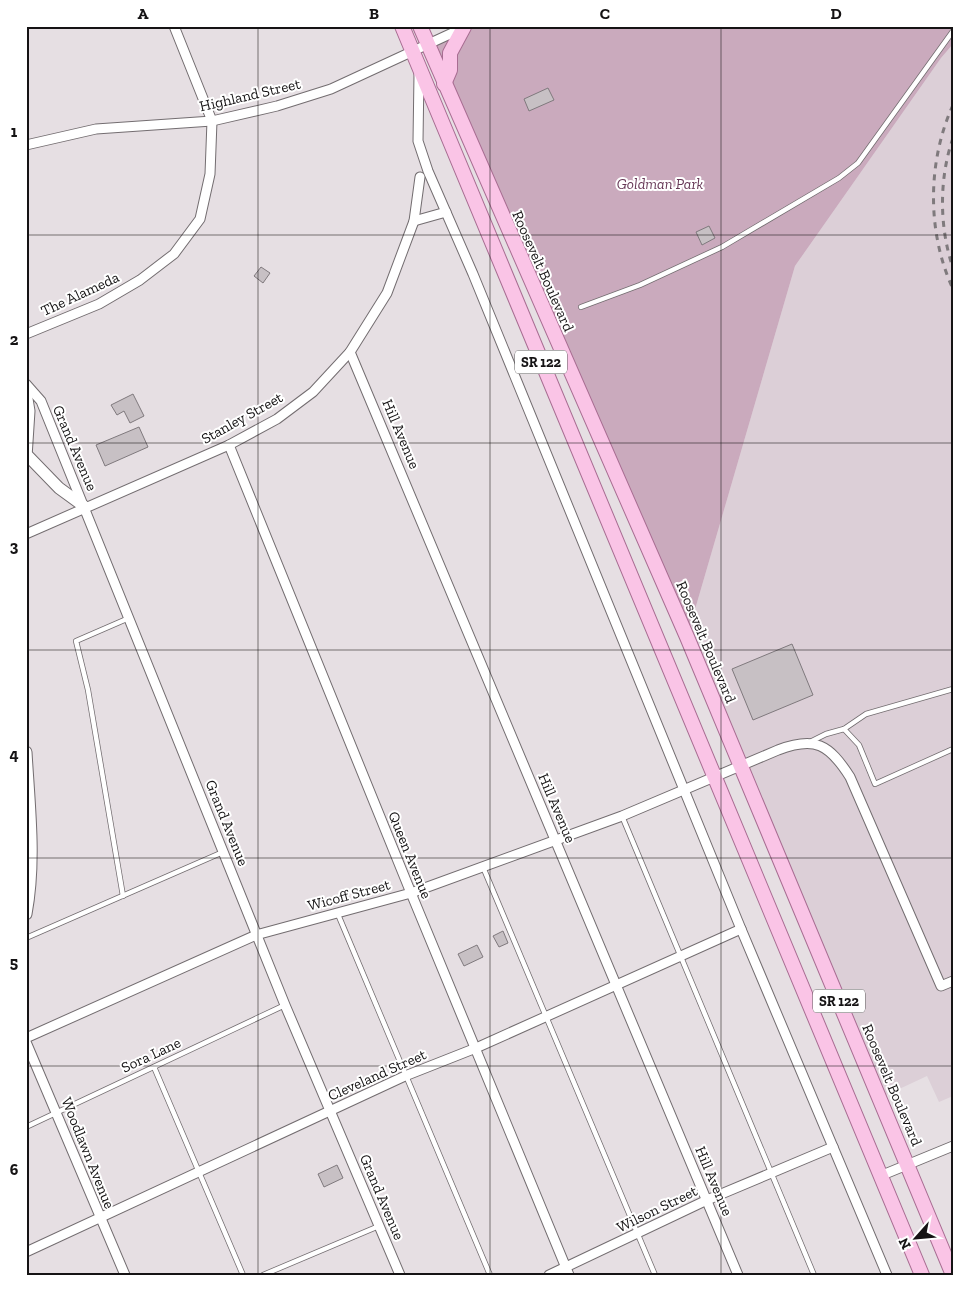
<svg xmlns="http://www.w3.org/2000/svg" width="979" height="1301" viewBox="0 0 979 1301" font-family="'Zilla Slab',serif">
<rect width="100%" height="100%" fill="#e6dfe3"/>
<polygon fill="#dccfd7" points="953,44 953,1096 939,1102 927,1076 880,1098 687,637 795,266 941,58"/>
<polygon fill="#caaabd" points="467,26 953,26 953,44 941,58 795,266 687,637 428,45"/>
<g fill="#c7c0c4" stroke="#7f797d">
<polygon points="548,88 554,100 529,111 524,99"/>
<polygon points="709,226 715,238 702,245 696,232"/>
<polygon points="261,267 270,273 263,283 254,276"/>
<polygon points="133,394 144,416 130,423 124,411 117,415 111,405"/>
<polygon points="139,427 148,447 105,466 96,445"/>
<polygon points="792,644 813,695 753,720 732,669"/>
<polygon points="503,931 508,943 499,947 493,936"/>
<polygon points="477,945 483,957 464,966 458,954"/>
<polygon points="337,1165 343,1178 324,1187 318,1174"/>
</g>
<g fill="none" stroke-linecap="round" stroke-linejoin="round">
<g stroke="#736d70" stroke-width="6">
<g id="service">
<polyline points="581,307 640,285 722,247 839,178 858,163 953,31"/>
<polyline points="844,729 866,714 953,689"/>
<polyline points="810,742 826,734 844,729 859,745 875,784 953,749"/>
<polyline points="622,816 814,1275"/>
<polyline points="483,867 655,1275"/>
<polyline points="123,896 88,690 76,641 129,618"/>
<polyline points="337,912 490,1275"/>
<polyline points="26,938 223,852"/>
<polyline points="154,1067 243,1275"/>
<polyline points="26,1127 285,1005"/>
<polyline points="263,1275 379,1226"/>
</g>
</g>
<g stroke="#736d70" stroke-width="11">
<g id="minor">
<polyline points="419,74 418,141 428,171 473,274 741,929 887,1275"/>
<polyline points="26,145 96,129 212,121 277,106 331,89 463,28"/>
<polyline points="414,221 446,212"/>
<polyline points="26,334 99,304 140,280 174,254 200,219 210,174 212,121 174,26"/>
<polyline points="350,352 738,1275"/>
<polyline points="26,384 41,401 285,1005 400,1275"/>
<polyline points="229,445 411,893 569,1275"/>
<polyline points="26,534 229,445 277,419 313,392 350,352 387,293 414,221 420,177"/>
<path d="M26,1038L256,935L411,893L622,816L778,750C815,736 829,744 850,777L941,986L953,981"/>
<polyline points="26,1042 125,1275"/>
<polyline points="880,1176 953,1146"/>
<polyline points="26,1252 405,1076 476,1048 741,929"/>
<polyline points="549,1275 707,1200 833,1147"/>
</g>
</g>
<g stroke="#736d70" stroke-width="13">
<g id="tertiary">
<polyline points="26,393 29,411 26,457"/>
<polyline points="26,454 59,488 85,507"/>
<path d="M26,752C29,805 36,861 26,914"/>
</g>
</g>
<g stroke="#a86d92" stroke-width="16">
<g id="primary">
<polyline points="402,26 922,1275"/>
<polyline points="420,26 687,637 953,1275"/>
<polyline points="444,84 450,70 450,53 464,27"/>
</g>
</g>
<use href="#service" stroke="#fff" stroke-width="4.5"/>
<use href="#minor" stroke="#fff" stroke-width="9"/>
<use href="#tertiary" stroke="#fff" stroke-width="11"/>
<use href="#primary" stroke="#fac4e6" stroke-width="14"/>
<g stroke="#7f7a7d" stroke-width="3" stroke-dasharray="6 6" stroke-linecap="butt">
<path d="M953,105C927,162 927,233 953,289"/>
<path d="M953,138C939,178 939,227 953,268"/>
</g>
</g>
<path fill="none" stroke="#151314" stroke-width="1" stroke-opacity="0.55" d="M258,26V1275M490,26V1275M721,26V1275M26,235H953M26,443H953M26,650H953M26,858H953M26,1066H953"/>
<g text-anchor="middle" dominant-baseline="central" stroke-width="4" stroke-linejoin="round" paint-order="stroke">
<g fill="#fff" stroke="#5b5a5a" stroke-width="1">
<rect x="515" y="350.5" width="52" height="23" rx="4"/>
<rect x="813" y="989.5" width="52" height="23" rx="4"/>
</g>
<g font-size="14" font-weight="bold" fill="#151314">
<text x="541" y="362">SR 122</text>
<text x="839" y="1001">SR 122</text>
</g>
<g font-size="15" fill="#151314" stroke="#fff">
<text transform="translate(250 95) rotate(-13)">Highland Street</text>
<text transform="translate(543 271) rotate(66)">Roosevelt Boulevard</text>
<text transform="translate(80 294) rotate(-25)">The Alameda</text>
<text transform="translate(242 418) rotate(-29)">Stanley Street</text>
<text transform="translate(401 434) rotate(67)">Hill Avenue</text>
<text transform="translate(75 448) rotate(67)">Grand Avenue</text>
<text transform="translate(706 642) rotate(67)">Roosevelt Boulevard</text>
<text transform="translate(557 808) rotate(67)">Hill Avenue</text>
<text transform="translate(227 823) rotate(68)">Grand Avenue</text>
<text transform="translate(410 855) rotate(68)">Queen Avenue</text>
<text transform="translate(349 895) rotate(-15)">Wicoff Street</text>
<text transform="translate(151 1055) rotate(-25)">Sora Lane</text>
<text transform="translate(377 1075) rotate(-24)">Cleveland Street</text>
<text transform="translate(892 1085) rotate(67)">Roosevelt Boulevard</text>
<text transform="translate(88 1153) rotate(68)">Woodlawn Avenue</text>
<text transform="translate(714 1181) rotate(67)">Hill Avenue</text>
<text transform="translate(382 1197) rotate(67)">Grand Avenue</text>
<text transform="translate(657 1209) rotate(-26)">Wilson Street</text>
</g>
<g font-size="15" font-style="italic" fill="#663756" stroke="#fff">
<text x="660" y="184">Goldman Park</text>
</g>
</g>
<rect width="979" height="1301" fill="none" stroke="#ffffff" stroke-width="55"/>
<g transform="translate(916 1238) rotate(243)" stroke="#ffffff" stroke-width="4" paint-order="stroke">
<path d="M0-4L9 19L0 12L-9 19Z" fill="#151314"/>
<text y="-8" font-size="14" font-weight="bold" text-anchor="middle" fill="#151314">N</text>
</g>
<rect x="28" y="28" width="924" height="1246" fill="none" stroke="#151314" stroke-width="2"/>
<g font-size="16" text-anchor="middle" font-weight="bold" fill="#151314">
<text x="143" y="19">A</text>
<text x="374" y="19">B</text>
<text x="605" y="19">C</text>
<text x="836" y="19">D</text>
<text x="14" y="137">1</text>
<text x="14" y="345">2</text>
<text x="14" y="552">3</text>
<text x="14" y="760">4</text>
<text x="14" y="968">5</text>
<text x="14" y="1175">6</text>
</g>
</svg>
